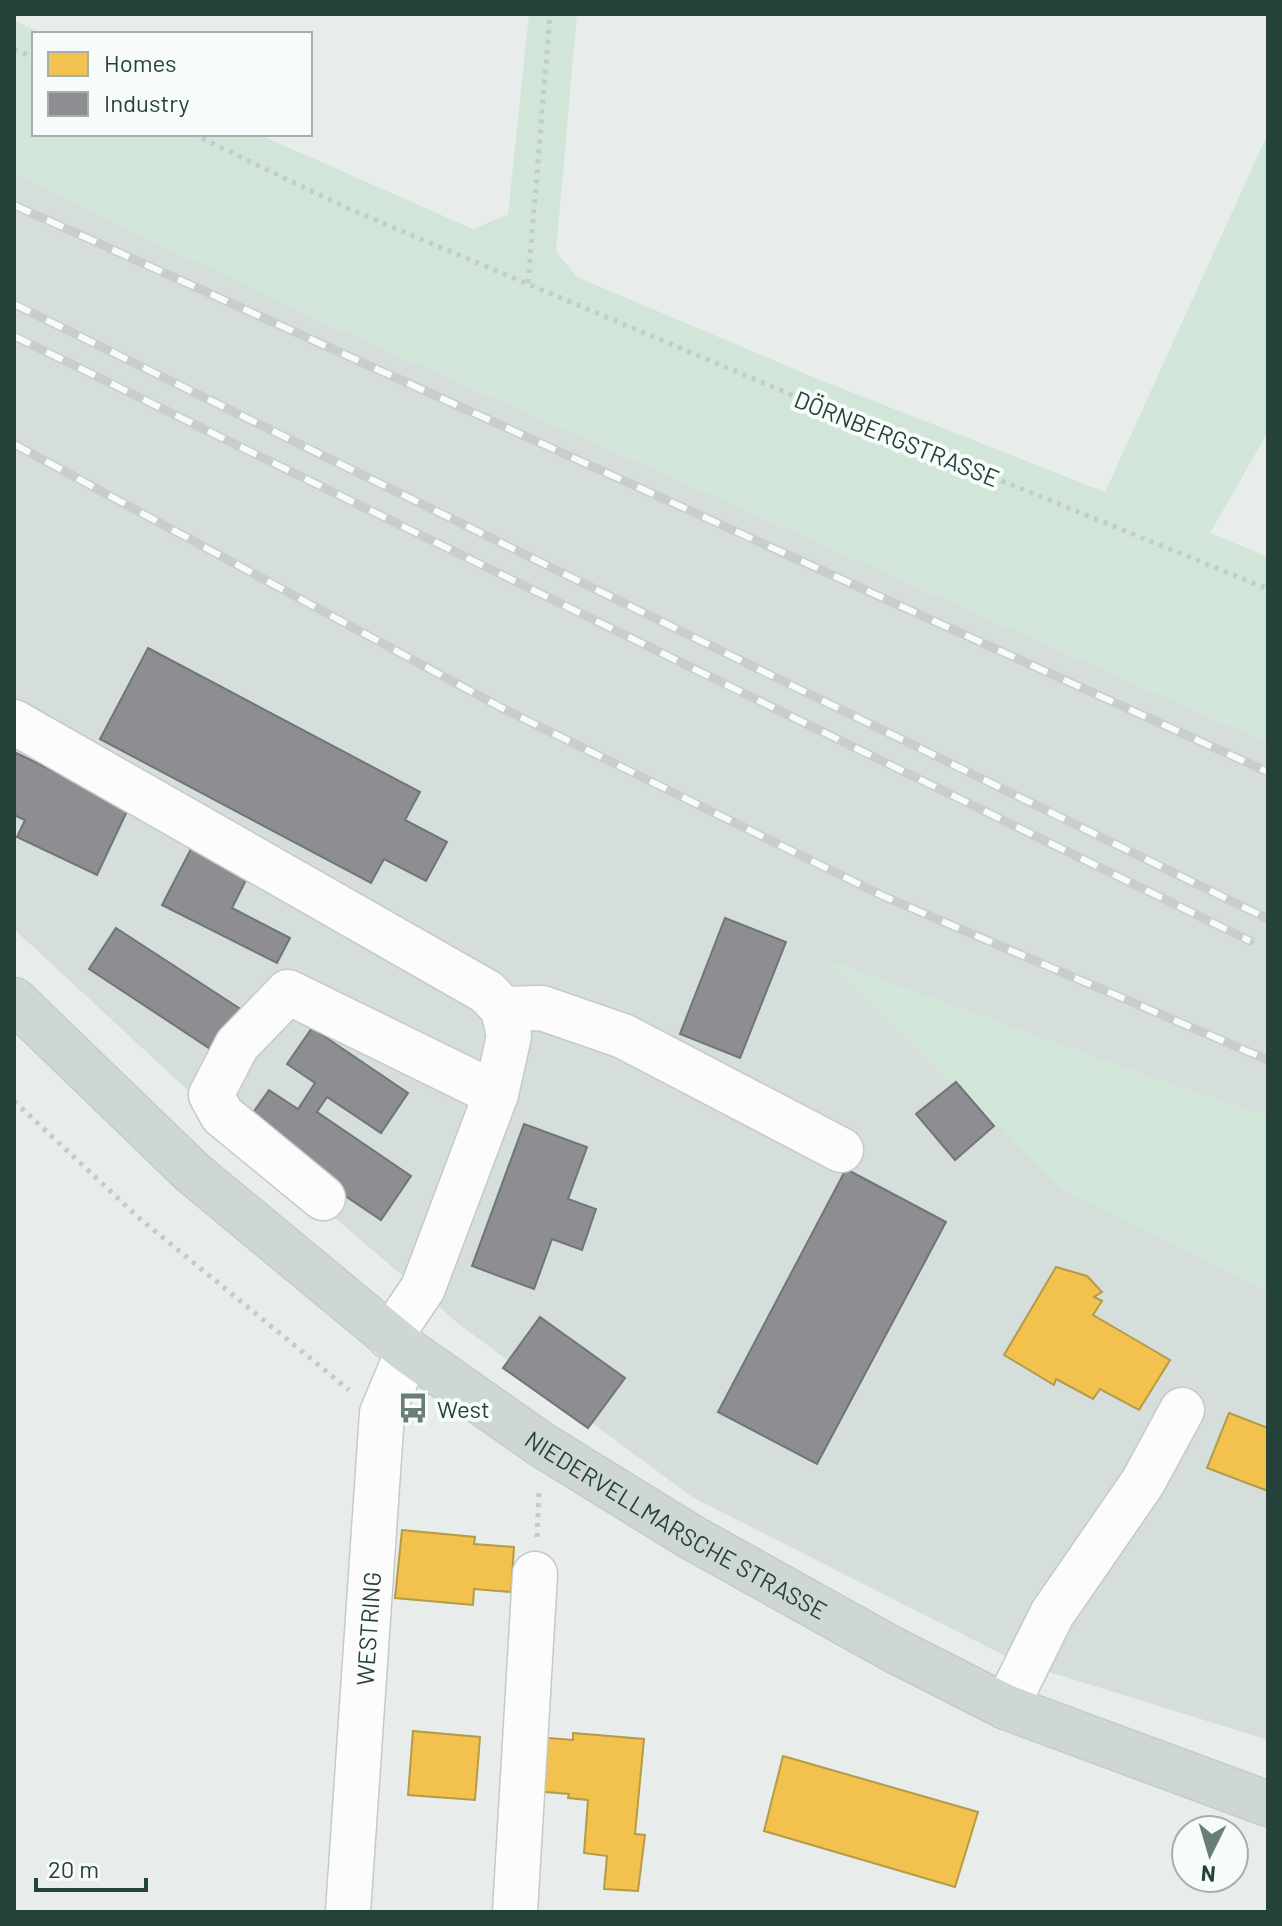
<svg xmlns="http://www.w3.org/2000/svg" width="1282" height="1926" viewBox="0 0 1282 1926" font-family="Barlow,sans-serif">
<rect width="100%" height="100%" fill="#e8edeb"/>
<polygon fill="#d6dedb" points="14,173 295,309 1268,743 1268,1117 1129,1070 827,960 1064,1191 1268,1290 1268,1740 1017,1662 692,1497 460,1325 211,1112 14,929"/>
<g fill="#d1e6d8">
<polygon points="529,14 577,14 556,252 577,277 813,377 1105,492 1268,133 1268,432 1210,533 1268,557 1268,743 295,309 14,173 14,20 43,34 34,34 34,134 258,134 473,229 508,214"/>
<polygon points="825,959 1129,1070 1268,1117 1268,1290 1064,1191"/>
</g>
<g fill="#f2c14e" stroke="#b49b48" stroke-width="2">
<polygon points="1056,1267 1087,1276 1102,1292 1094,1297 1102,1301 1093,1315 1170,1360 1139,1410 1100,1389 1093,1399 1056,1379 1054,1385 1004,1355"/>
<polygon points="1229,1413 1268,1428 1268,1491 1207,1468"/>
<polygon points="402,1530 475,1537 474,1544 514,1547 511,1592 474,1589 473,1605 395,1598"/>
<polygon points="413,1731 480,1737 475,1800 408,1795"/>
<polygon points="573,1733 644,1739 635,1834 645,1835 638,1891 604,1889 607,1856 584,1853 588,1800 568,1798 569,1794 534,1791 537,1737 573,1740"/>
<polygon points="783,1756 978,1812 955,1887 764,1831"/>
</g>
<g fill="#8d8d92" stroke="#6e7678" stroke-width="2">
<polygon points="148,648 420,792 405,820 447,842 426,881 384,859 371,883 100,739"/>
<polygon points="14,752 129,807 97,875 17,837 25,820 14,815"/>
<polygon points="193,845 249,874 232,908 290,938 277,963 162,905"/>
<polygon points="725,918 786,942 740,1058 680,1034"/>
<polygon points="116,928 242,1010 215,1052 89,969"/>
<polygon points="312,1028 408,1093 381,1133 327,1097 317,1112 411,1176 381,1220 243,1127 269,1090 298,1109 315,1083 287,1064"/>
<polygon points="956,1082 994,1126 955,1160 916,1114"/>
<polygon points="524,1124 587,1147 568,1199 596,1209 582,1250 552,1239 534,1289 472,1266"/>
<polygon points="846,1169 946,1222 817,1464 718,1412"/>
<polygon points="540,1317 625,1378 588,1428 503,1368"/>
</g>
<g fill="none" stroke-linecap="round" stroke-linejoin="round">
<g stroke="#c5cac8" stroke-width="47">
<g id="minor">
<polyline points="14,722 487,992 503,1009 509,1036 496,1094 423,1288 390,1337"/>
<polyline points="503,1009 542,1008 623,1036 841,1150"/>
<polyline points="323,1198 222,1115 211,1095 237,1045 288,992 496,1094"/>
<polyline points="1006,1707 1052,1614 1143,1482 1182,1410"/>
<path id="s1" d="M348,1912L382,1413L408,1351"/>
<polyline points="515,1912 535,1574"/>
</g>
</g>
<g stroke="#c3ccc9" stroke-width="47">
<g id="major">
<path id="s2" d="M14,1000L193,1173L408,1351L542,1445L691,1537L892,1649L1006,1707L1268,1804"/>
</g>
</g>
<g stroke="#c3ccca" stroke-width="5" stroke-dasharray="4 6" stroke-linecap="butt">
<polyline points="14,49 34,58"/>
<polyline points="193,134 347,208 830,411 1268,589"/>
<polyline points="528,283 550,14"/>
<polyline points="14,1101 139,1218 349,1390"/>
<polyline points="537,1537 539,1491"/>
</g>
<use href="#minor" stroke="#fcfcfc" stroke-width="44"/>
<use href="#major" stroke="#cfd7d5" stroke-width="44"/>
<g stroke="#c9cdcc" stroke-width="9">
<g id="rail">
<polyline points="14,205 1268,772"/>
<polyline points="14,304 1268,919"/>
<polyline points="14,336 1250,941"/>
<polyline points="14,444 500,707 883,896 1268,1060"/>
</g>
</g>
<use href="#rail" stroke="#f7fbf9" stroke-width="6" stroke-dasharray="18" stroke-linecap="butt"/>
</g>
<defs>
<g id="bus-bare" transform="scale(2.4)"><path d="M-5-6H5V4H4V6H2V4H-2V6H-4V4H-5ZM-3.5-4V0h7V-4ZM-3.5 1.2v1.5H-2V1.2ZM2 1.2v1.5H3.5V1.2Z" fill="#697e78" stroke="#f7fbf9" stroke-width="2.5" paint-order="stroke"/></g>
</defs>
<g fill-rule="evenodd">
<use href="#bus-bare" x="413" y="1408"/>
</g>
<g text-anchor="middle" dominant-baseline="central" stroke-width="8" stroke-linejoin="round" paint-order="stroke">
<g font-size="24" fill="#24423a" stroke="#f7fbf9">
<text transform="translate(897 438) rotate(22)">DÖRNBERGSTRASSE</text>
<text stroke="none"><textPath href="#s2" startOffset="848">NIEDERVELLMARSCHE STRASSE</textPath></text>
<text stroke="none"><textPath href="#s1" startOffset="284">WESTRING</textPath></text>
</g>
<g font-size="24" fill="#24423a" stroke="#f7fbf9" text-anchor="start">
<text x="437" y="1408">West</text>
</g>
</g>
<rect width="1282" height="1926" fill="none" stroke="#24423a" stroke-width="32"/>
<rect x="32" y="32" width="280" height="104" fill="#f7fbf9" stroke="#a3b1ad" stroke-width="2"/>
<rect x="48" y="52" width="40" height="24" fill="#f2c14e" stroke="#a3b1ad" stroke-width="2"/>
<text x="104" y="72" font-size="24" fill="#24423a">Homes</text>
<rect x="48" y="92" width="40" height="24" fill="#8d8d92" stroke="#a3b1ad" stroke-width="2"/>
<text x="104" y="112" font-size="24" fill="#24423a">Industry</text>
<g transform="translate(1210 1854) rotate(185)"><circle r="38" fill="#f7fbf9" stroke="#a3b1ad" stroke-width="2"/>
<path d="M0-6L14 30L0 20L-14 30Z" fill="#697e78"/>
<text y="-12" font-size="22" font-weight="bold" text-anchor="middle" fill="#24423a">N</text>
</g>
<path d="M36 1878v12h110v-12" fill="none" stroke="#24423a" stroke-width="4"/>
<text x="48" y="1878" font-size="24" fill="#24423a" stroke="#f7fbf9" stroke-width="6" paint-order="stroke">20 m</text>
</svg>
